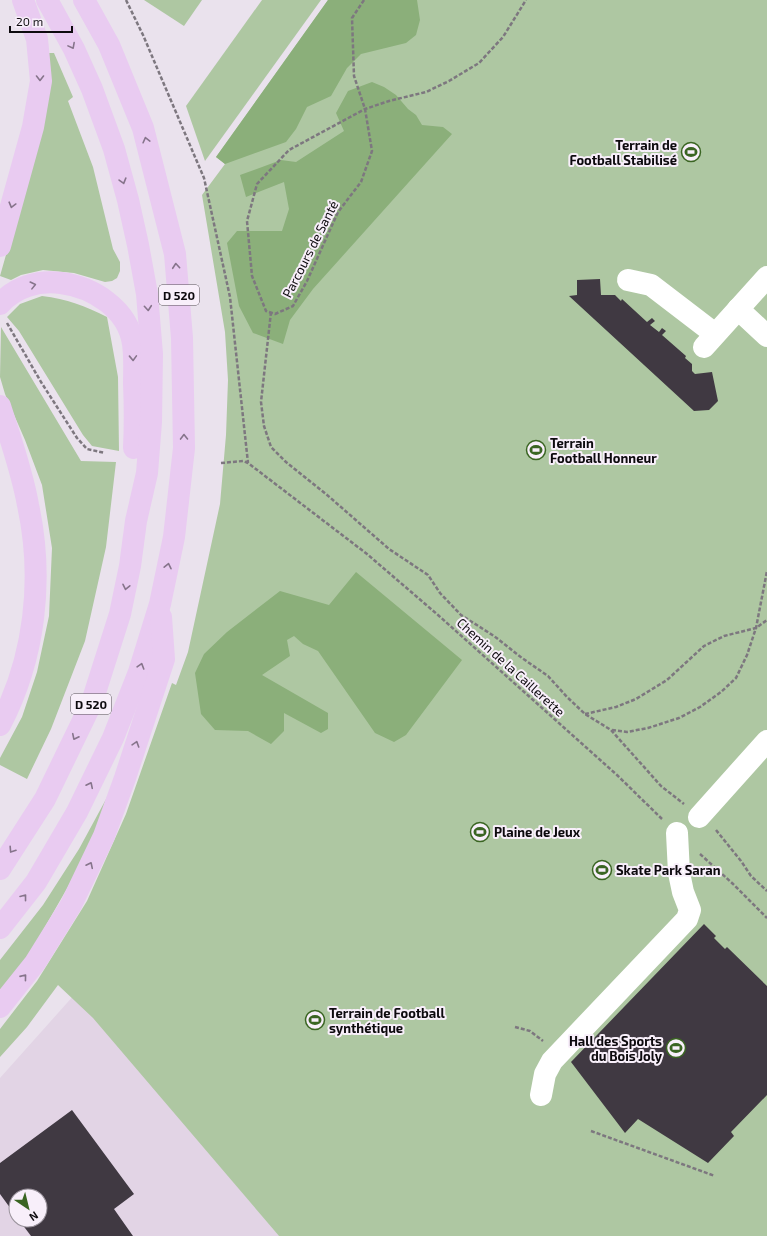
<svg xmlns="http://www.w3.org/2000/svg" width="767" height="1236" viewBox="0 0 767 1236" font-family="'Exo 2',sans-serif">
<rect width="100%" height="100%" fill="#eae2ed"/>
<path fill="#e2d4e5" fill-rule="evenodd" d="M75,994L279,1236H0V1078ZM16,1196H40V1220H16Z"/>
<g fill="#aec7a2">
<polygon points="144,0 202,0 184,26"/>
<polygon points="262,0 321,0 205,161 186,106"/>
<polygon points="328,0 767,0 767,1236 279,1236 93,1018 58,985 27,1027 0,1057 0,1029 37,981 87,901 126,814 172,683 176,685 188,652 220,504 226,435 228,380 225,332 202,195 225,164 216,157"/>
<polygon points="48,53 54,53 73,97 68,101 93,167 113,249 120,262 120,271 117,278 112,281 105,282 74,273 43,270 21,275 11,280 0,276 40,135"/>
<path d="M42,296C67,299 85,306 107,317L118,377L119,451L92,446L83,435L19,331L7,317L20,304Z"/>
<polygon points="1,327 81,461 116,462 106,547 85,641 51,729 27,779 0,765 0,758 22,717 37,672 49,616 52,548 42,485 25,440 5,394 0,377"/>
<polygon points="116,785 77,871 30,953 0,994 0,960 43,905 79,849 111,790"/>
</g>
<g fill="#8baf7a">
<polygon points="328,0 417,0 420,20 416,35 406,43 361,54 347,68 331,96 307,107 296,129 286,142 225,164 216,157"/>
<polygon points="372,82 384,87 396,95 408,109 416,115 422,125 443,127 452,134 313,289 290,320 283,344 253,333 239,306 227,243 237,231 282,231 289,209 284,182 246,197 240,175 281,160 296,162 344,131 336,113 348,91"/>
<polygon points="356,572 462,660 406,735 394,742 375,733 318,651 303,644 294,636 287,640 290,656 262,675 328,713 328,729 321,733 284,713 284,731 271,744 248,731 215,730 201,714 195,673 204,654 227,632 280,591 329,605"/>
</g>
<g fill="#403942">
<polygon points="600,279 601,295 615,295 621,301 622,299 647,322 652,318 655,321 650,325 659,332 662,328 666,331 662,335 686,356 685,358 692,364 692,371 695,374 712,372 718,401 709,410 694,411 569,296 577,295 577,280"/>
<polygon points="704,924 716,936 714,938 725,949 727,947 767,986 767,1095 731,1132 734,1136 708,1163 638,1119 625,1133 571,1062"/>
<polygon points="72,1110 134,1194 114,1209 133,1236 31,1236 19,1220 40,1220 40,1196 16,1196 16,1216 0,1194 0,1163"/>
</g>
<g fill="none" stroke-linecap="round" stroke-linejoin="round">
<g stroke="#7d777f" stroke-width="2.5" stroke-dasharray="4 2" stroke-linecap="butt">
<polyline points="126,0 143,35 204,178 230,297 248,463"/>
<polyline points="364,0 352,18 354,76 365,109 372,151 361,182 338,212 307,281 293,306 275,314 266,311 252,276 247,221 257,184 289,150 365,109 389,101 426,92 449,81 479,63 503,37 526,0"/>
<polyline points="271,312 261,402 264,426 271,447 286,462 326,494 389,549 428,575 440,593 461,615 494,636 522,658 548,676 567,697 585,714 611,730 661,786 684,804"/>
<polyline points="7,323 41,382 77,438 87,449 105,453"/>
<polyline points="221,463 243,461 248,463 367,554 438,615 617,775 662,819"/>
<polyline points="585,714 616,707 636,699 667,680 704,646 724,636 756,628 767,620"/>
<polyline points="612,730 627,732 648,728 679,718 700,707 721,692 736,678 747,655 756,628 767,571"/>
<polyline points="716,830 741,861 751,876 767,891"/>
<polyline points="700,854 732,883 767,918"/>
<polyline points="515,1027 530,1031 543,1041"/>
<polyline points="591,1131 715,1176"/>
</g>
<g stroke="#fff" stroke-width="22">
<polyline points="628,280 651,285 715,334"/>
<polyline points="738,309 767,336"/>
<polyline points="704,347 767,277"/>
<polyline points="699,817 767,741"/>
<polyline points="541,1095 545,1074 552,1061 687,919 690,910 683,892 679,873 677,833"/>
</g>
<g stroke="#e9cbf1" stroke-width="22">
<polyline points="0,246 33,127 41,81 37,39 23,0"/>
<path d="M0,304C15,287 38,280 61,283C93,287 128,309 133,344C135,357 134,371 134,384C135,405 135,426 134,448"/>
<path d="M0,406C10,438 22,471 28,505C44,579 35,658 0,725"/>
<polyline points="0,869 45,799 92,702 120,614 130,566 136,521 147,473 151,422 152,354 147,294 138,245 128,200 114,149 92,89 74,49 47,0"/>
<polyline points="0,928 36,882 77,812 113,738 139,672 160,604 174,537 184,448 182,338 175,254 143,128 109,45 84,0"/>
<polyline points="0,1007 35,963 71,905 104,836 125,778 164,659 161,617"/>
</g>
</g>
<defs><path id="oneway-chevron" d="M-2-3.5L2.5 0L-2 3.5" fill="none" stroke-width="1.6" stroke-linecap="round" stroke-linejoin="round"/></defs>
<g stroke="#86748b">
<use href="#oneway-chevron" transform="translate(72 46) rotate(62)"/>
<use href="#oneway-chevron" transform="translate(40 78) rotate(90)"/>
<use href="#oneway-chevron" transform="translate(146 140) rotate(-104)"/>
<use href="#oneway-chevron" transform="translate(123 181) rotate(74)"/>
<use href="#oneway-chevron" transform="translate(12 205) rotate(105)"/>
<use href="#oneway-chevron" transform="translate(176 266) rotate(-95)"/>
<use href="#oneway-chevron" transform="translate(33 285) rotate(-14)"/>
<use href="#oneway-chevron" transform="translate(148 308) rotate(85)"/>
<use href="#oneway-chevron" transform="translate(133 358) rotate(88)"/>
<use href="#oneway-chevron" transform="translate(184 437) rotate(-91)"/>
<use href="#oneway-chevron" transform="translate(168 566) rotate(-78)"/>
<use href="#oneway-chevron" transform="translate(126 587) rotate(102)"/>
<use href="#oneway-chevron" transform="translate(141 666) rotate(-73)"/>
<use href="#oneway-chevron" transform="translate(75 737) rotate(116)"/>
<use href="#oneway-chevron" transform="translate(136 744) rotate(-72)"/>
<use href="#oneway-chevron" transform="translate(90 785) rotate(-64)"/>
<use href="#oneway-chevron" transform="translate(12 850) rotate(123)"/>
<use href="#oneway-chevron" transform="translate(90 865) rotate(-64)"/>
<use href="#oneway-chevron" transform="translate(24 897) rotate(-52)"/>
<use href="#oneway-chevron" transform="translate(24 977) rotate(-51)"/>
</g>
<defs>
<g id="stadium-ring" transform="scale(1)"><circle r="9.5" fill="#f8effa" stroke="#3a6522" stroke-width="1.5"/><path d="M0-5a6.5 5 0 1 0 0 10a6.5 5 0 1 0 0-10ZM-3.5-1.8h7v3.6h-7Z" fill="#3a6522"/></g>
</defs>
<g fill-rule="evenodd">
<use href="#stadium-ring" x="691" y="152"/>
<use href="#stadium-ring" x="536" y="450"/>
<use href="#stadium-ring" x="480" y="832"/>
<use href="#stadium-ring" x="602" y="870"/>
<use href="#stadium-ring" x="315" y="1020"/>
<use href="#stadium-ring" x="676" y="1048"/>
</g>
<g text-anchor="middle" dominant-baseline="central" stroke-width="4" stroke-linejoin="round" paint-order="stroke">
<g fill="#f8effa" stroke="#544f55" stroke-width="1">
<rect x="159" y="285" width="40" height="20" rx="3"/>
<rect x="71" y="694" width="40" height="20" rx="3"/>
</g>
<g font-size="12" font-weight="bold" fill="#0d0a0e">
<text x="179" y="295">D 520</text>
<text x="91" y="704">D 520</text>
</g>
<g font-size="13" font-weight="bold" fill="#0d0a0e" stroke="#f8effa" text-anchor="start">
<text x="677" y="145" text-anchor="end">Terrain de<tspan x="677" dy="15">Football Stabilisé</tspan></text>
<text x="550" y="443">Terrain<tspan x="550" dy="15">Football Honneur</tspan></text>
<text x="494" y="832">Plaine de Jeux</text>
<text x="616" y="870">Skate Park Saran</text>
<text x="329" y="1013">Terrain de Football<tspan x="329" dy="15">synthétique</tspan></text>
<text x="662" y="1041" text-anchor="end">Hall des Sports<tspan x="662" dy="15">du Bois Joly</tspan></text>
</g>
<g font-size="13" fill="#0d0a0e" stroke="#f8effa">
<text transform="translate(310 249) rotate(-63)">Parcours de Santé</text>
<text transform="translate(511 667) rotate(42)">Chemin de la Caillerette</text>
</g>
</g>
<g transform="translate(28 1208) rotate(145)"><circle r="19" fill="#f8effa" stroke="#9a939c"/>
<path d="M0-3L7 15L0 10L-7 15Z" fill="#3a6522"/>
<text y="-6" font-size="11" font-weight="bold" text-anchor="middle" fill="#0d0a0e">N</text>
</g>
<path d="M10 26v6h62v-6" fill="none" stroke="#0d0a0e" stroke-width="2"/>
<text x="16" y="26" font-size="12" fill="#0d0a0e" stroke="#f8effa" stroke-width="3" paint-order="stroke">20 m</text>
</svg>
